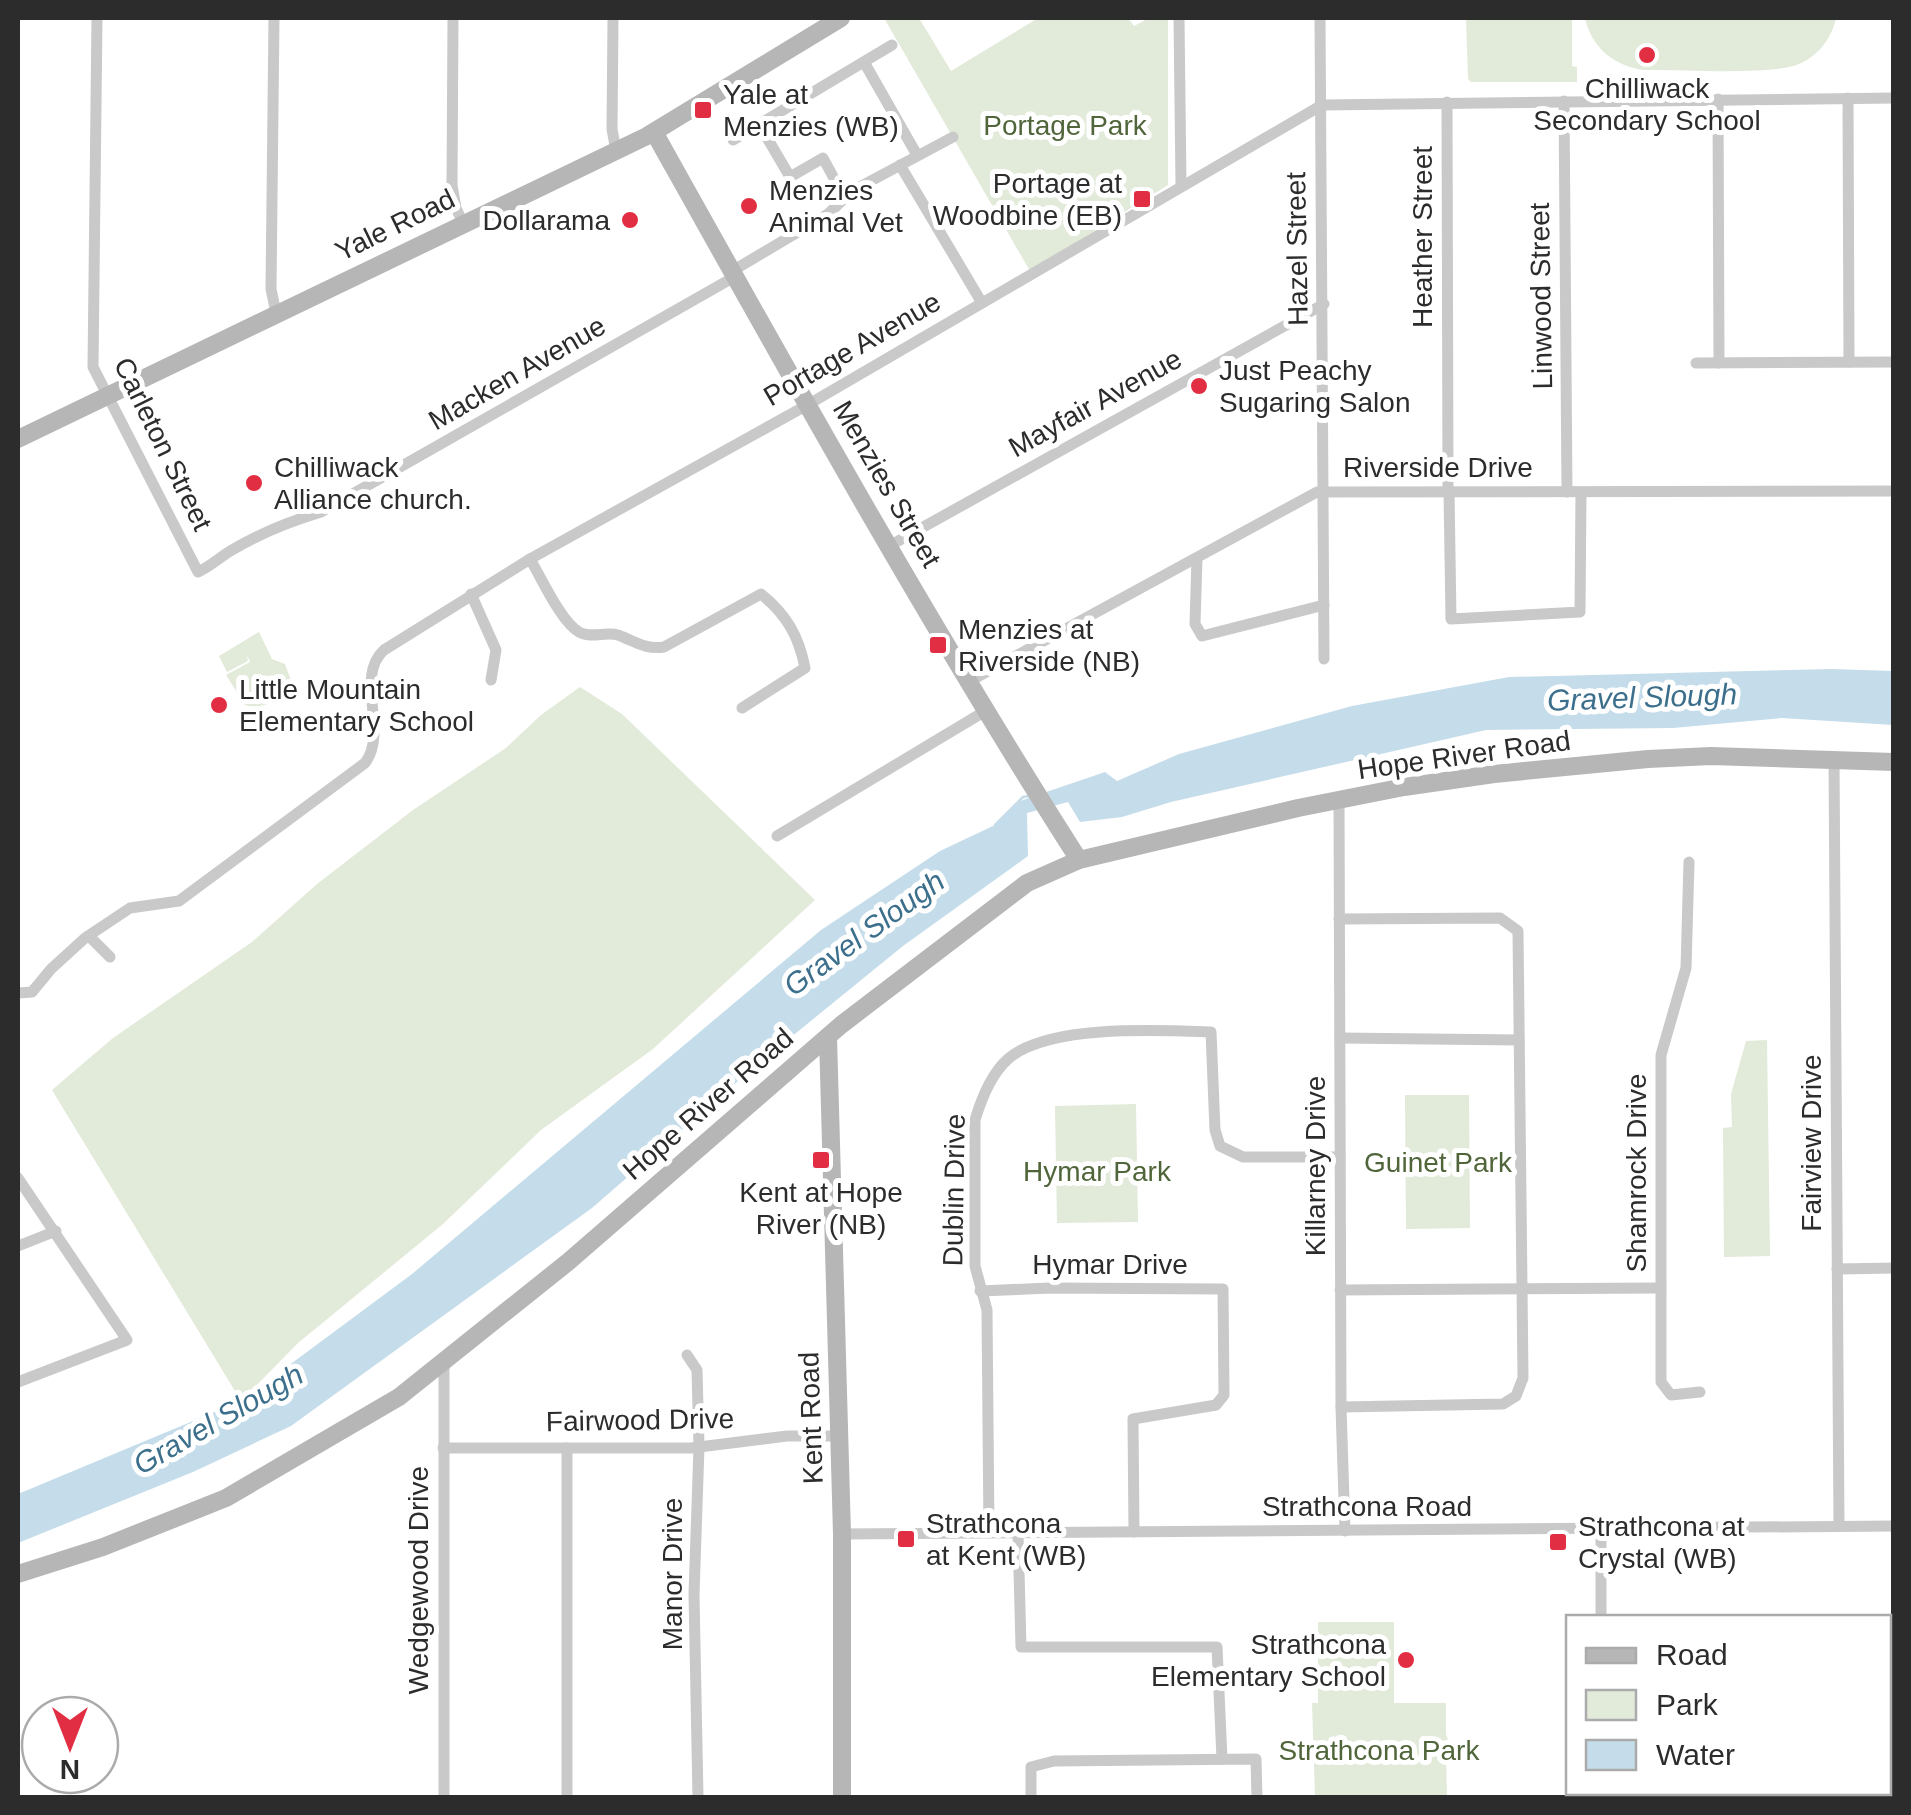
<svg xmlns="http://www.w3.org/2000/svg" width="1911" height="1815" viewBox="0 0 1911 1815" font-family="Arial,sans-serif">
<rect width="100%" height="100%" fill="#fff"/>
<g fill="#e2ead9">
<polygon points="884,18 919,18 951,71 1038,18 1128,18 1134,26 1149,18 1168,18 1168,185 1030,271"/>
<polygon points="1466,18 1572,18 1572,66 1577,67 1577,82 1471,82 1468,79"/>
<path d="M1585,18H1836C1832,38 1818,56 1799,64C1771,76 1678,69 1643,70C1613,65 1592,48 1585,18Z"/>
<path d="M259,632L272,659L285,664L293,686C283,700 261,710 245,705L226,675L250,662L247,655L248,661L227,672L219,656Z"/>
<polygon points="580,687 622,714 815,900 653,1049 541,1130 443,1224 298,1343 241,1401 52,1090 113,1038 252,942 317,884 413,810 506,748 541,715"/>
<polygon points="1767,1040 1770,1256 1724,1257 1723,1128 1732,1127 1731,1094 1746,1041"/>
<polygon points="1405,1095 1469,1095 1470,1228 1406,1229"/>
<polygon points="1136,1104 1138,1222 1057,1223 1055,1106"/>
<polygon points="1318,1622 1394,1622 1394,1703 1446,1703 1446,1734 1450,1747 1446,1755 1447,1797 1315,1797 1312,1703 1318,1703"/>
<polygon points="1889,1760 1893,1760 1893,1797 1672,1797 1672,1792 1888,1792"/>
</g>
<polygon fill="#c5ddea" points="1832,669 1893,671 1893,725 1782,718 1673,728 1486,730 1171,802 1122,817 1080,822 1068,802 1027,813 1028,856 903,946 753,1068 592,1208 291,1426 193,1472 18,1543 18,1494 241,1401 412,1274 821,930 940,851 995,825 1020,801 1105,772 1117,781 1179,754 1352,706 1509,677"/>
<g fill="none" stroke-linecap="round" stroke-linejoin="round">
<polyline stroke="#c5ddea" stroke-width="2.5" points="995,825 1023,797 1030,796"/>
<g stroke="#c9c9c9" stroke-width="11">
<path d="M97,18L93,367L198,572C211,566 220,557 232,550C259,534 291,521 321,512L736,276"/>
<polyline points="274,18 271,289 276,313"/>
<polyline points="453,18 452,185 456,208 463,223"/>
<polyline points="613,18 612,129 616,151"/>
<polyline points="1179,18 1181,184"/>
<polyline points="1320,18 1324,659"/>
<polyline points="864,62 917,155"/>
<polyline points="1848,98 1849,362"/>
<polyline points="1718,99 1719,363"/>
<polyline points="1564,101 1567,492"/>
<polyline points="1447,102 1448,491"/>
<polyline points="759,124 790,177 823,158 844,197"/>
<polyline points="733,140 892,45"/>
<polyline points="900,165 982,303"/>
<polyline points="734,270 828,214 852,191 953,137"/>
<polyline points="1696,363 1894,362"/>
<polyline points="1449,492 1451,619 1580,612 1581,492"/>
<polyline points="891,545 1324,304"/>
<polyline points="1197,558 1195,624 1202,636 1324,605"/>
<path d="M530,559C541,577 561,622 579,632C591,639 606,631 618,635C634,641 646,650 664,647L761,594C786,614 799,636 805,668L742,708"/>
<polyline points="471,594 496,650 491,680"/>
<polyline points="970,681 1317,492 1894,491"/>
<polyline points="1834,760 1839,1526"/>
<polyline points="1339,800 1341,1407 1345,1531"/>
<polyline points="777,836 987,710"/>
<polyline points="1689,862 1686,968 1661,1055 1661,1382 1671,1395 1700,1392"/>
<polyline points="1339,919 1500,918 1518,931 1523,1378 1516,1396 1503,1404 1341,1407"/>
<polyline points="89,936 110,957"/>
<path d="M18,993L32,992L51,969L85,938L130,908L179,901L365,763C389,732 354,677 384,650L530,559L809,404L1322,105L1894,98"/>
<polyline points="1340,1038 1519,1040"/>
<polyline points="18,1178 127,1340 18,1382"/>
<polyline points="18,1246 56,1231"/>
<polyline points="1837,1269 1894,1268"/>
<polyline points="1340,1290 1661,1288"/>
<polyline points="980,1291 1050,1288 1223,1289 1224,1395 1216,1405 1133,1419 1134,1532"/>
<polyline points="687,1355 697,1370 699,1447 694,1594 698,1798"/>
<polyline points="443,1448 691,1448 787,1436 839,1436"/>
<polyline points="1601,1530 1601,1618"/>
<path d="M989,1533L987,1310L975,1266V1120C981,1100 992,1073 1008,1059C1047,1024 1160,1030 1211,1032L1215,1130L1220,1146L1243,1157H1340"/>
<polyline points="1018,1533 1021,1647 1217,1647 1222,1759"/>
<polyline points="842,1534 1894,1526"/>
<polyline points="1888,1696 1894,1696"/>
<polyline points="444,1798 444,1363"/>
<polyline points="567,1798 567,1448"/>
<polyline points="1031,1798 1031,1767 1054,1761 1256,1759 1257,1798"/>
<polyline points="1600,1798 1601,1792"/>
</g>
<g stroke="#b6b6b6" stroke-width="18">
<path d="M654,132C791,377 928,624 1079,860"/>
<polyline points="18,439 647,136 841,18"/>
<polyline points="828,1037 842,1534 842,1798"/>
<polyline points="18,1574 103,1547 226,1498 399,1397 568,1262 841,1025 1027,883 1079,860 1298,808 1404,787 1494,774 1648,759 1711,756 1894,762"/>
</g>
</g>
<g fill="#e22e42" stroke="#fff" stroke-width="4">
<circle cx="1647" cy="55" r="10"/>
<rect x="693" y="100" width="20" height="20" rx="5"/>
<rect x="1132" y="189" width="20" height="20" rx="5"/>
<circle cx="749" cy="206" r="10"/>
<circle cx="630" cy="220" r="10"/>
<circle cx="1199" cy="386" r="10"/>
<circle cx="254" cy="483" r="10"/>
<rect x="928" y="635" width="20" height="20" rx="5"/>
<circle cx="219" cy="705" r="10"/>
<rect x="811" y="1150" width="20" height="20" rx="5"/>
<rect x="896" y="1529" width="20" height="20" rx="5"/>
<rect x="1548" y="1532" width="20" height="20" rx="5"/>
<circle cx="1406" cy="1660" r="10"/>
</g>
<g text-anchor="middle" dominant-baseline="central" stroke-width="10" stroke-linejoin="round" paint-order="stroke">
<g font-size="28" fill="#2c2c2c" stroke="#fff" text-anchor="start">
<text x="1647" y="88" text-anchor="middle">Chilliwack<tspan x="1647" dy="32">Secondary School</tspan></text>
<text x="723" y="94">Yale at<tspan x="723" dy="32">Menzies (WB)</tspan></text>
<text x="1122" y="183" text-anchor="end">Portage at<tspan x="1122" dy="32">Woodbine (EB)</tspan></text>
<text x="769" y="190">Menzies<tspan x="769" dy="32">Animal Vet</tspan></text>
<text x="610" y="220" text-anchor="end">Dollarama</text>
<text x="1219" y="370">Just Peachy<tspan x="1219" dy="32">Sugaring Salon</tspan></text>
<text x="274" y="467">Chilliwack<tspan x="274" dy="32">Alliance church.</tspan></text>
<text x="958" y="629">Menzies at<tspan x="958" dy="32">Riverside (NB)</tspan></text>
<text x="239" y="689">Little Mountain<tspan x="239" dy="32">Elementary School</tspan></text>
<text x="821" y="1192" text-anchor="middle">Kent at Hope<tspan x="821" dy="32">River (NB)</tspan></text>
<text x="926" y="1523">Strathcona<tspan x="926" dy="32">at Kent (WB)</tspan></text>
<text x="1578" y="1526">Strathcona at<tspan x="1578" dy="32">Crystal (WB)</tspan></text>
<text x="1386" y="1644" text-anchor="end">Strathcona<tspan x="1386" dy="32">Elementary School</tspan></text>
</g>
<g font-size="28" fill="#50663a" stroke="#fff">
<text x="1065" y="125">Portage Park</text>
<text x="1438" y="1162">Guinet Park</text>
<text x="1097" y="1171">Hymar Park</text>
<text x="1379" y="1750">Strathcona Park</text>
</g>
<g font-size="28" fill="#2c2c2c" stroke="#fff">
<text transform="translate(395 225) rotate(-26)">Yale Road</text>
<text transform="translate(1422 237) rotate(-90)">Heather Street</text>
<text transform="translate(1297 249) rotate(-91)">Hazel Street</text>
<text transform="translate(1541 296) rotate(-91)">Linwood Street</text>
<text transform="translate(852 349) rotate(-30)">Portage Avenue</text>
<text transform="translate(517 373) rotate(-30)">Macken Avenue</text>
<text transform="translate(1095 403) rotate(-29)">Mayfair Avenue</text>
<text transform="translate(163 444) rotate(64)">Carleton Street</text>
<text x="1438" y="467">Riverside Drive</text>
<text transform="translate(887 484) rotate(60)">Menzies Street</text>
<text transform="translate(1464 755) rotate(-8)">Hope River Road</text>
<text transform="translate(708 1104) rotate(-41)">Hope River Road</text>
<text transform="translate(1811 1143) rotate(-90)">Fairview Drive</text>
<text transform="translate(1315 1166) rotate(-90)">Killarney Drive</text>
<text transform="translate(1636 1173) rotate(-90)">Shamrock Drive</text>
<text transform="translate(954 1190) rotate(-89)">Dublin Drive</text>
<text x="1110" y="1264">Hymar Drive</text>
<text transform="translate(811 1418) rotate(-92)">Kent Road</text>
<text transform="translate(640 1420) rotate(-1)">Fairwood Drive</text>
<text x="1367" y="1506">Strathcona Road</text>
<text transform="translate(672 1574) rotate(-90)">Manor Drive</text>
<text transform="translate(418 1580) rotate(-90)">Wedgewood Drive</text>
</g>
<g font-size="30" font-style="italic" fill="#3c6f8c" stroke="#fff">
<text transform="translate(1642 697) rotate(-2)">Gravel Slough</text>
<text transform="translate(864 933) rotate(-36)">Gravel Slough</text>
<text transform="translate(218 1419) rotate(-30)">Gravel Slough</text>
</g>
</g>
<rect width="1911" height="1815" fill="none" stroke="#2c2c2c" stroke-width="40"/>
<rect x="1566" y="1615" width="325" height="180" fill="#ffffff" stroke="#ababab" stroke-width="2.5"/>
<rect x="1586" y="1648" width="50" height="15" fill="#b6b6b6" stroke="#ababab" stroke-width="2.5"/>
<text x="1656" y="1665" font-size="30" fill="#2c2c2c">Road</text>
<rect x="1586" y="1690" width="50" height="30" fill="#e2ead9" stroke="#ababab" stroke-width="2.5"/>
<text x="1656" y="1715" font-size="30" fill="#2c2c2c">Park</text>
<rect x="1586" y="1740" width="50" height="30" fill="#c5ddea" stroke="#ababab" stroke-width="2.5"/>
<text x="1656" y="1765" font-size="30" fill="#2c2c2c">Water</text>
<g transform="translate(70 1745) rotate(180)"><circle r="48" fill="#ffffff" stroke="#ababab" stroke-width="2.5"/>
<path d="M0-8L18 38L0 25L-18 38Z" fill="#e22e42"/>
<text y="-15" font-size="28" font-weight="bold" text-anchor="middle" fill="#2c2c2c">N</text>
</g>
</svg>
